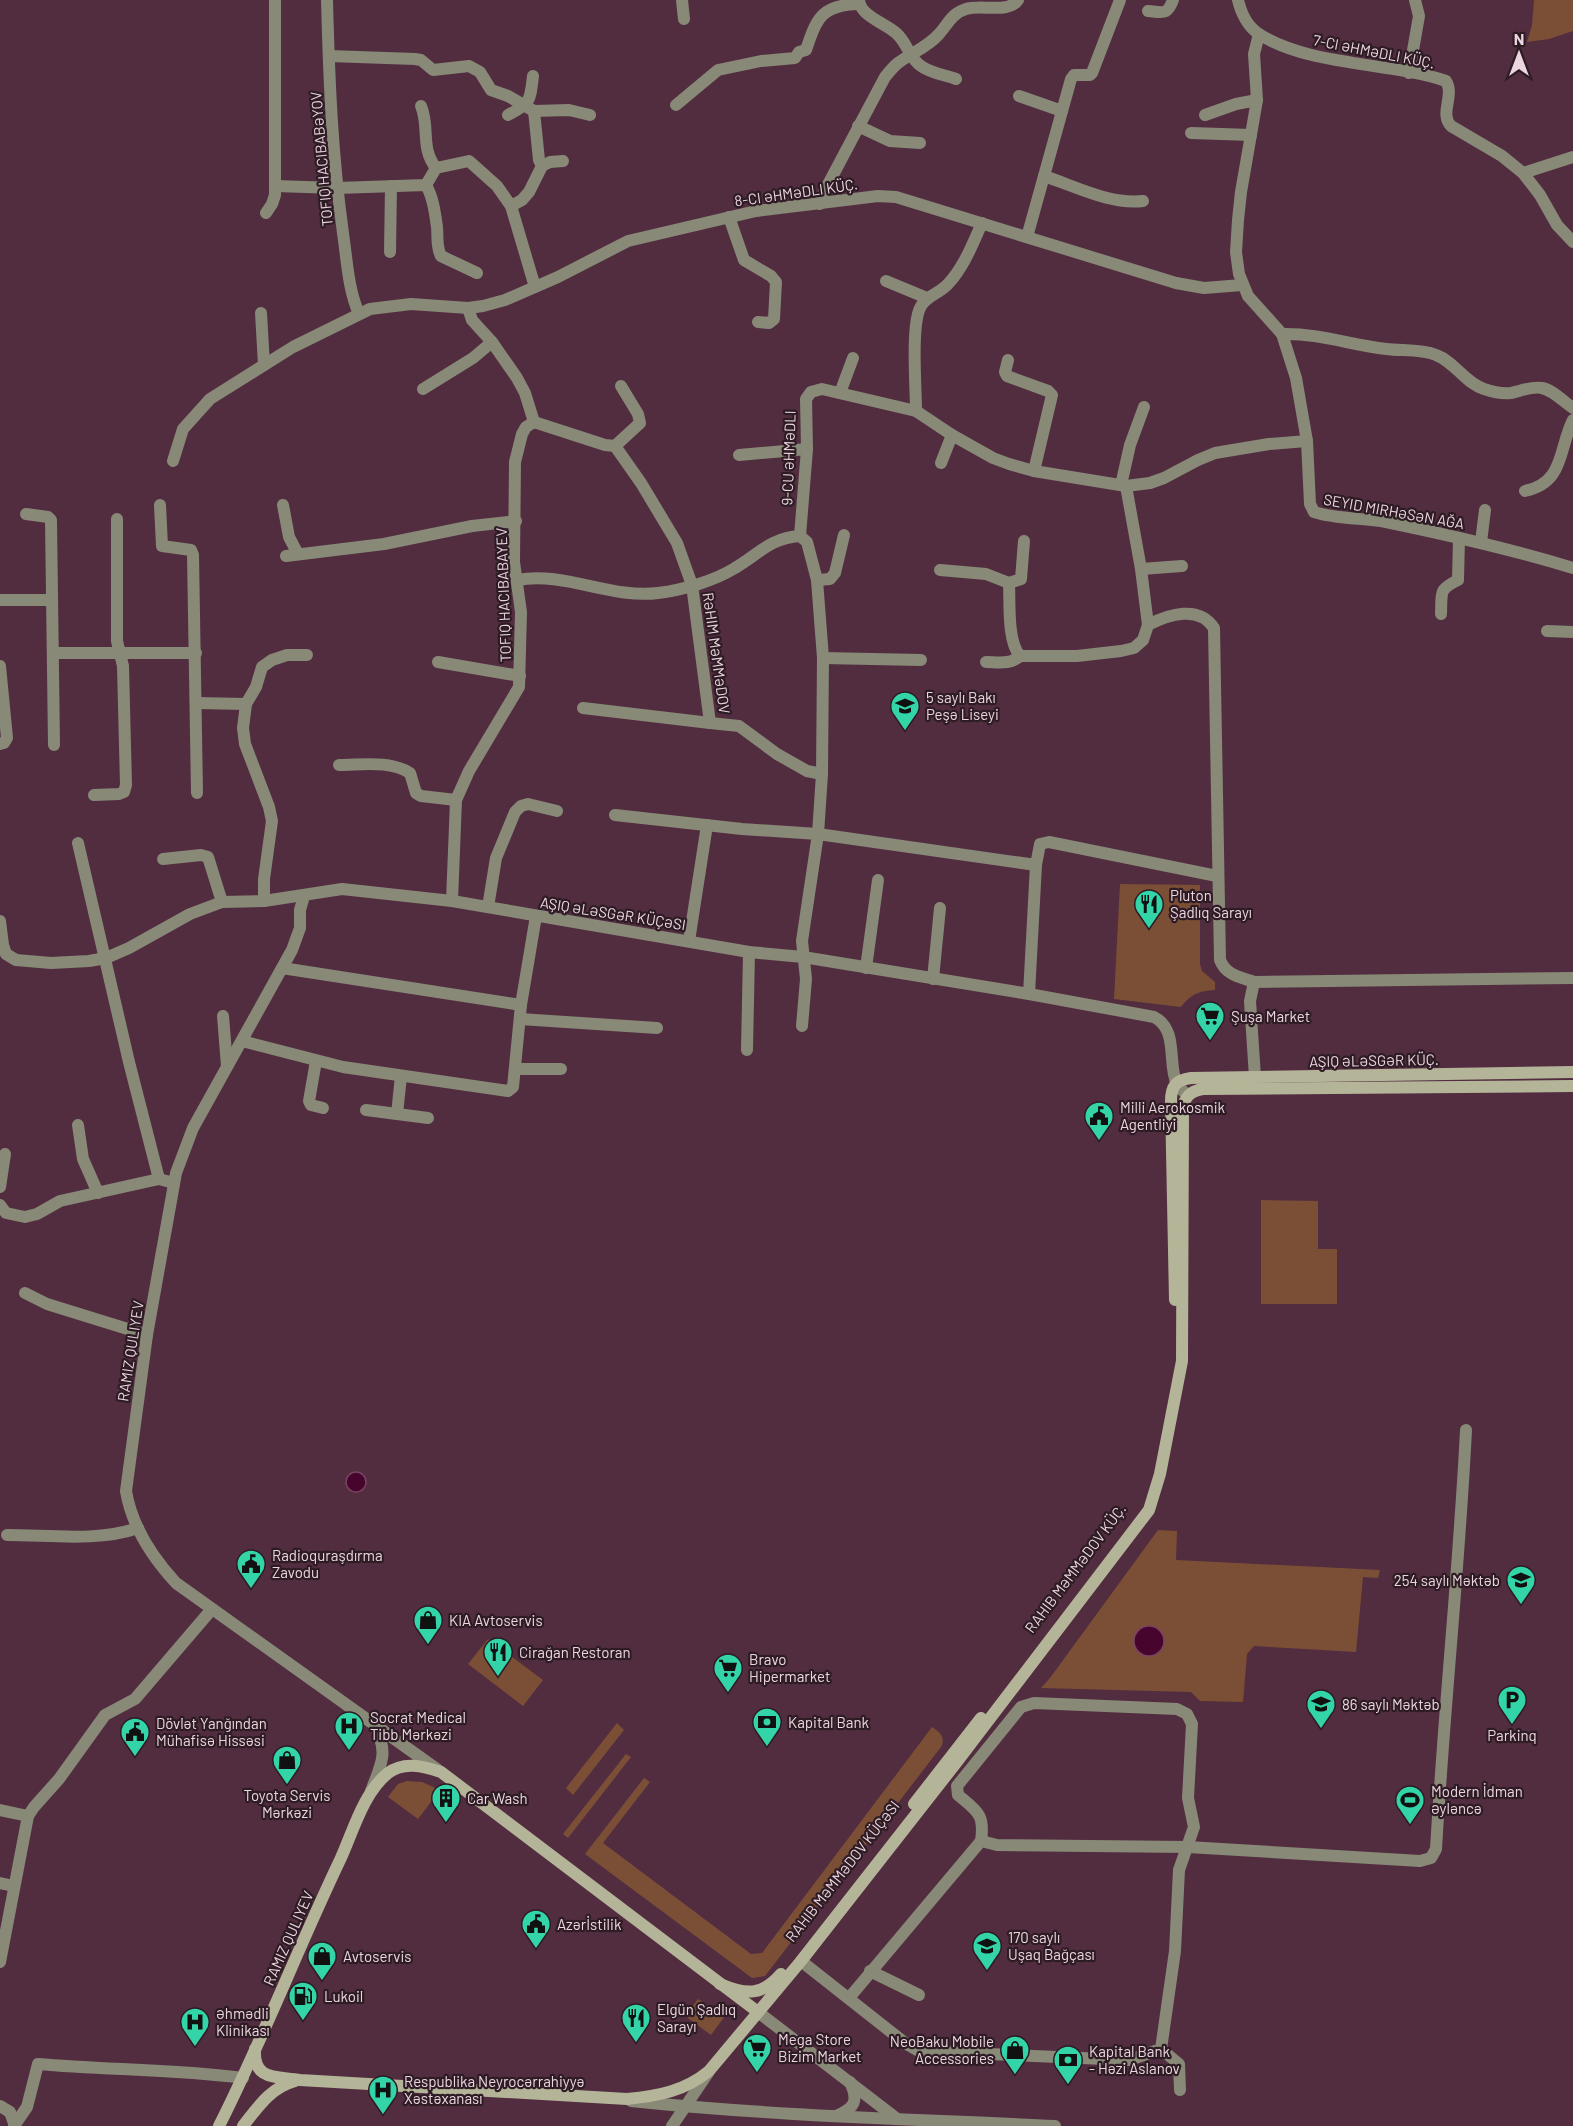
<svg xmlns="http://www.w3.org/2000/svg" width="1573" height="2126" viewBox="0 0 1573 2126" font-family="Barlow,sans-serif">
<rect width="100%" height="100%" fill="#522d40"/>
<g fill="#7b4f36">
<polygon points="1534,0 1573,0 1573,31 1549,39 1527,42 1532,25"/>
<path d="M1120,884L1200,885V964L1202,971L1215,982V990C1199,991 1191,994 1181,1007L1114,999Z"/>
<polygon points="1261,1200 1318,1201 1318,1249 1337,1249 1337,1304 1261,1304"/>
<polygon points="1158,1530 1177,1531 1176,1560 1380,1570 1378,1578 1363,1577 1356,1652 1254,1646 1247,1654 1243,1702 1200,1701 1191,1692 1041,1688 1050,1678"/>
<polygon points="488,1639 543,1680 523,1706 468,1664"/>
<polygon points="617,1723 624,1730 573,1795 566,1788"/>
<path d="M932,1727C940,1732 946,1738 941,1747L765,1976L752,1978L585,1854L644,1778L650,1782L603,1843L751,1954L762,1953Z"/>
<polygon points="626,1754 631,1757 568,1838 563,1834"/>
<polygon points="407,1781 422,1782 440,1790 418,1819 388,1797 398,1784"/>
<polygon points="698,1999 725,2016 711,2035 685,2016"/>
</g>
<g fill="#47042d" stroke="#794363" stroke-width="1.5">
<circle cx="356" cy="1482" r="10"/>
<circle cx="1149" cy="1641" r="15"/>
</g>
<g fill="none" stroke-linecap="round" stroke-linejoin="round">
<g stroke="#888977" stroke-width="12">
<path d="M327,0C329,78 332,155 343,233C347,260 348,289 359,314"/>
<polyline points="682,0 684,19"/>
<path d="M859,0C860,16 885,23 896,33C907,42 909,58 921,66C930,73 945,75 956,79"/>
<path d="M1148,11C1163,12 1167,16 1173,0"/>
<path d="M1259,34L1254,54L1257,100L1241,192L1238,220L1236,252L1239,274L1248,296L1282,334L1296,378L1307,441L1310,504L1314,512C1336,519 1362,518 1386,522C1449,535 1511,549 1573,568"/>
<polyline points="329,56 415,59 421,60 433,70 469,66 480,72 491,90 508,96 534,111 569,110 590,115"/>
<polyline points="1409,73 1419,16 1415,0"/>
<polyline points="1019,96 1062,111"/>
<path d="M676,105L718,70L761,61L795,58L799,52L806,50C817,17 822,5 859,4"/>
<path d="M421,106C430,127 420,148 436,168"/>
<polyline points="534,111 539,160 542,166"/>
<path d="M508,115C531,103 530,101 533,76"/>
<polyline points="1205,115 1236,104 1257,100"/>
<polyline points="858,126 890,141 920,143"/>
<polyline points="1191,133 1251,135"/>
<polyline points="1523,173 1573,157"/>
<path d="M1044,176C1075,186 1110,205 1143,201"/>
<path d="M426,185C433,197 435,213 437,227C438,237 436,247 441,256L477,273"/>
<polyline points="275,186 337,188 426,185 436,168 469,161 497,186 511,206 535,287"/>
<path d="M820,204L824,192L885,77C889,72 893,67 898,63C911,53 928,47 939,34C948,24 952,13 966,9C981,4 1009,14 1018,0"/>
<polyline points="511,206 522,200 529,192 542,166 550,162 563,161"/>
<polyline points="266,213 272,204 275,195 275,0"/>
<polyline points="729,217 744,260 771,276 776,282 774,319 769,323 758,322"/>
<polyline points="1027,237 1071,79 1074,75 1090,75 1092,73 1120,0"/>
<polyline points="390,252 391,186"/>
<polyline points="886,281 927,298"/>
<polyline points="468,308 472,320 492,342 517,378 525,393 534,422 605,445 615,446 641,483 677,543 692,585 710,723 739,726 777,754 807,771 822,774 818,834 802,941 806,979 802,1026"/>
<polyline points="261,313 264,365"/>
<path d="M1282,334C1318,333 1351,345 1386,349C1402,351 1421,349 1436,355C1455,362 1465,383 1484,389C1493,392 1502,394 1511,393C1521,391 1532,386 1542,388C1553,390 1564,402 1573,408"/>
<polyline points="1008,360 1005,372 1007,376 1048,391 1052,395 1034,471"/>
<polyline points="423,389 473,358 492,342"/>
<polyline points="840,393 853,358"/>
<path d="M916,411C916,388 911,327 920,308C925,296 939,294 948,284C964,267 972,245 982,223"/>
<polyline points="615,446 640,423 638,414 621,386"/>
<polyline points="739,455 807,449"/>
<polyline points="173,461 183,429 210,399 293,347 370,309 411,304 468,308 483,306 505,300 558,277 628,241 756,211 878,196 896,197 1176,283 1204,288 1242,285"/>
<polyline points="941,463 952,435"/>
<polyline points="1121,485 1130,445 1144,407"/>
<polyline points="1126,486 1141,569 1148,625"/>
<path d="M1525,491C1565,482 1558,450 1573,420"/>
<polyline points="160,505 162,546 191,550 193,555 197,793"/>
<polyline points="283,505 289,537 298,554"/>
<polyline points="26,514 48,517 51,520 54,745"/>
<polyline points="800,536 807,449 806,399 811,392 822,389 916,411 952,435 993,458 1009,464 1034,471 1126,486 1150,483 1164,478 1198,460 1215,453 1269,444 1307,441"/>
<polyline points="800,536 807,542 817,580 823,658 822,774"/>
<polyline points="1481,542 1485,510"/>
<polyline points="286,556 384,544 472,526 516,521"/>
<polyline points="1141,569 1182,566"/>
<polyline points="940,570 986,574 1009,583"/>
<path d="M517,580C564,571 611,599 658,593C683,590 714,581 735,568C759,554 770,538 800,536"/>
<polyline points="817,580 830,579 835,573 844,535"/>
<polyline points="0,600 52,600"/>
<path d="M1441,614C1442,592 1438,590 1458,580L1459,538"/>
<polyline points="1547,631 1573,632"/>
<polyline points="53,653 196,653"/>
<path d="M1020,656C1007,641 1010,602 1009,583L1021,579L1024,541"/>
<polyline points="823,658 921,660"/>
<polyline points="438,662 520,676"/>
<path d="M986,662C997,662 1011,665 1020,656H1077L1121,651L1134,648L1143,640L1148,625C1169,614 1199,605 1214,628L1220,960C1226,975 1239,977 1254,982L1573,978"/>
<polyline points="0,666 7,738 4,743 0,744"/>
<polyline points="196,703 246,704"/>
<polyline points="583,708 710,723"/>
<path d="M339,765C362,765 389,760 410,773L416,793L421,796L456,800"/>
<polyline points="94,795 119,794 124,792 126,785 123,666 117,641 117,519"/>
<polyline points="615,815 742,829 818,834 1036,865"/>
<polyline points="78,843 129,1062 159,1179 174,1183"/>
<polyline points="163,859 201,855 208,857 222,902"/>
<path d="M304,896L300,910V928L292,950L193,1128L176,1173L147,1335L126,1491C132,1527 152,1557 176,1583L438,1770"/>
<polyline points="264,901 264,879 272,821 269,807 245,744 243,728 246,704 256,687 262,667 272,660 287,655 307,655"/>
<polyline points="452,901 456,800 469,771 519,687 521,612 514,562 515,462 522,434 526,427 534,422"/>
<polyline points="488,907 496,858 515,812 521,806 528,804 557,811"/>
<path d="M0,921L3,945L6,954L16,960L51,963L89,961L106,958L129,948L190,914L222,902L264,901L342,889L452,901L749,952L803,957L1029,994L1154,1017C1179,1030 1167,1063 1177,1085C1180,1089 1184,1092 1188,1095"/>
<polyline points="689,941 707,825"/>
<polyline points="282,968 521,1005"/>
<polyline points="866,968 878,880"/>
<polyline points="933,979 940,908"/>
<polyline points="1254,982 1250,1001 1255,1077"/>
<polyline points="1029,994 1036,865 1040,844 1049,842 1217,876"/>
<polyline points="223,1016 227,1066"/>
<polyline points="520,1019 657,1028"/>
<polyline points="242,1041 343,1067 508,1091 513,1087 521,1005 536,916"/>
<polyline points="747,1050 749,952"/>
<polyline points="316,1061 309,1101 311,1105 323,1108"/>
<polyline points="515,1069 561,1069"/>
<polyline points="366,1110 428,1118"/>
<polyline points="397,1114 401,1076"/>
<polyline points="78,1125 83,1159 98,1193"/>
<polyline points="0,1187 5,1154"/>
<polyline points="0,1205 6,1213 25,1217 37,1214 60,1201 159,1179"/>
<polyline points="25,1293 47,1304 147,1335"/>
<path d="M7,1535C50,1535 97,1542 138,1528"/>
<path d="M371,1791C381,1764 389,1754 375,1726"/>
<polyline points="0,1810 28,1816"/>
<path d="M981,1841L997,1845L1188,1847L1420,1861L1431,1858L1436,1849C1444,1709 1459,1570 1466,1430"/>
<polyline points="0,1883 14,1886"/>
<path d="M801,1961L905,2043L919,2051L1129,2060L1161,2049L1175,1951L1179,1870L1194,1827L1188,1798L1192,1724L1187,1714L1177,1709L1034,1703L1021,1707L957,1786L958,1795C977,1811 985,1814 981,1841L849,1998"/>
<polyline points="0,1962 28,1816 34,1807 59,1779 105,1715 135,1699 212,1609"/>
<polyline points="870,1971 919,1995"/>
<polyline points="758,2012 896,2118"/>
<polyline points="1161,2049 1179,2064 1180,2090"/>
<path d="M631,2101C772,2116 914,2119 1055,2126"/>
<polyline points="0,2106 10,2112 15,2126"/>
<path d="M836,2116C855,2108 859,2101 850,2082"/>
<path d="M14,2126L27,2107L38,2064C106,2070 175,2069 243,2078"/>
<polyline points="672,2126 708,2073"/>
</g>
<path stroke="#888977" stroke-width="12" d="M1238,0C1241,13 1248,27 1259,34C1308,66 1390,62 1446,81C1455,96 1439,113 1451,126L1502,156L1523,173L1540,195L1557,225L1573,242"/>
<g stroke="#b4b598" stroke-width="12">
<path d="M1175,1300L1171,1101C1171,1086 1176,1080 1191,1078L1573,1072"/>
<polyline points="914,1804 981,1718"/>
<path d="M720,1984C746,1995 762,1996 781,1974"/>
<path d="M255,2049C253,2081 276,2076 300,2080L627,2099C658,2096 685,2091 709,2071L801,1961L956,1763L1149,1510L1160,1474L1182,1361L1183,1110C1184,1097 1190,1091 1203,1089L1573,1086"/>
<path d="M219,2126C263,2039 298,1948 340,1860C353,1832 363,1793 388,1773C404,1761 423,1766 441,1772L758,2012"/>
<path d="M243,2126C258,2107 270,2088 295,2081"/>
</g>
</g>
<defs>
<g id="university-pin" transform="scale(1.5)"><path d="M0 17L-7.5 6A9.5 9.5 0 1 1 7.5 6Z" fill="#33d4a8" stroke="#2d1c24"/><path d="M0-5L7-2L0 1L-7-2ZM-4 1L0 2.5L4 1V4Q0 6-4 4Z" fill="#111"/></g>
<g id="restaurant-pin" transform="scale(1.5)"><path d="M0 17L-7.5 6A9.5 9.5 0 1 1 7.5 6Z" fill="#33d4a8" stroke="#2d1c24"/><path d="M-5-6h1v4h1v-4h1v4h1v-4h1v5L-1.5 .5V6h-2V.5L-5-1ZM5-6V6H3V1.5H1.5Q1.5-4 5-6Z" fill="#111"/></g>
<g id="supermarket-pin" transform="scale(1.5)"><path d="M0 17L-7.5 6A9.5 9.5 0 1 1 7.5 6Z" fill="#33d4a8" stroke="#2d1c24"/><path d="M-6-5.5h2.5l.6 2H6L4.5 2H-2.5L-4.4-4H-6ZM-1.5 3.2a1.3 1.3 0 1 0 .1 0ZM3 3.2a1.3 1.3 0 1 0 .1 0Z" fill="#111"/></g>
<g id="civic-pin" transform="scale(1.5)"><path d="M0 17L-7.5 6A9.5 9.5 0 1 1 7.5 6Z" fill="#33d4a8" stroke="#2d1c24"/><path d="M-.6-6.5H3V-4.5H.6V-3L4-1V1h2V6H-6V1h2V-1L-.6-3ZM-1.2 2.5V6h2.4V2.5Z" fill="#111"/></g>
<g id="school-pin" transform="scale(1.5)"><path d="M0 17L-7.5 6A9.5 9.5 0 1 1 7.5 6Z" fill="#33d4a8" stroke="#2d1c24"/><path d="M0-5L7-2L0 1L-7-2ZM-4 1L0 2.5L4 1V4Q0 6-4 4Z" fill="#111"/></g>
<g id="shop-pin" transform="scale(1.5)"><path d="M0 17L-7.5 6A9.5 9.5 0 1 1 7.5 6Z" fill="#33d4a8" stroke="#2d1c24"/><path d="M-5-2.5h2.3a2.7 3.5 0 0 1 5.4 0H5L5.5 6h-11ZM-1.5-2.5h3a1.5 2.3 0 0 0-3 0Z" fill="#111"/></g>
<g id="parking-pin" transform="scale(1.5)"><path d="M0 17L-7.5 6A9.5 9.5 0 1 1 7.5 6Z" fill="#33d4a8" stroke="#2d1c24"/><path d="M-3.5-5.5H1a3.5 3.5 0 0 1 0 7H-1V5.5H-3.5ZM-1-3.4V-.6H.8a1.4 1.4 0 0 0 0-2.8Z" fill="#111"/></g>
<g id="bank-pin" transform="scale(1.5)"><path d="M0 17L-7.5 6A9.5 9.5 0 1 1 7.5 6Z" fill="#33d4a8" stroke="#2d1c24"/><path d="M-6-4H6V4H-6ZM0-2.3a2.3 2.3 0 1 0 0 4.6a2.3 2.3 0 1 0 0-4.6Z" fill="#111"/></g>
<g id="hospital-pin" transform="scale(1.5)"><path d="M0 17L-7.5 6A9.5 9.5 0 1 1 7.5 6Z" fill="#33d4a8" stroke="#2d1c24"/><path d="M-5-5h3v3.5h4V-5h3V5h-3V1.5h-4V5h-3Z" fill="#111"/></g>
<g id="building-pin" transform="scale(1.5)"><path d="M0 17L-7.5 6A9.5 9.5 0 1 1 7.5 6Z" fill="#33d4a8" stroke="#2d1c24"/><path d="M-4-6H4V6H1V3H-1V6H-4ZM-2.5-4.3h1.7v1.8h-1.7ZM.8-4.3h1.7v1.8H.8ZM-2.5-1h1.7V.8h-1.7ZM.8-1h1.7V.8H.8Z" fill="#111"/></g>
<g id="stadium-pin" transform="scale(1.5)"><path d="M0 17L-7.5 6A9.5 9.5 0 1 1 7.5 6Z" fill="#33d4a8" stroke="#2d1c24"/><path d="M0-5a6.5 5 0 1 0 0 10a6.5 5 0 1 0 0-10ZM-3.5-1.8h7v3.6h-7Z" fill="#111"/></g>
<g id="fuel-pin" transform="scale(1.5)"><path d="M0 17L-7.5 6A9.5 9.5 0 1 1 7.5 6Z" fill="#33d4a8" stroke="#2d1c24"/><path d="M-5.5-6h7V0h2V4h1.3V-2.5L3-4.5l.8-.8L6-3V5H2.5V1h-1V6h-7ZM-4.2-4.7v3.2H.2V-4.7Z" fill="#111"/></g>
</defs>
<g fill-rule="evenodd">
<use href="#university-pin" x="905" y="706"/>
<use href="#restaurant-pin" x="1149" y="904"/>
<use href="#supermarket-pin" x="1210" y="1016"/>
<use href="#civic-pin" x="1099" y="1116"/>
<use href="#civic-pin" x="251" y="1564"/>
<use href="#school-pin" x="1521" y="1580"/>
<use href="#shop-pin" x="428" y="1620"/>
<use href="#restaurant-pin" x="498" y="1652"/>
<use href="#supermarket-pin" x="728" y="1668"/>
<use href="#parking-pin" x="1512" y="1700"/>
<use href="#school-pin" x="1321" y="1704"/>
<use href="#bank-pin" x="767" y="1722"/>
<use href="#hospital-pin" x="349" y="1726"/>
<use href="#civic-pin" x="135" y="1732"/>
<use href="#shop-pin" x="287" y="1760"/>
<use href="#building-pin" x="446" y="1798"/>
<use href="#stadium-pin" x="1410" y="1800"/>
<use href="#civic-pin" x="536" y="1924"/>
<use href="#school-pin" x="987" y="1946"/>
<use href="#shop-pin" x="322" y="1956"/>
<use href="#fuel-pin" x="303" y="1996"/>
<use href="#restaurant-pin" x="636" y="2018"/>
<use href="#hospital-pin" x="195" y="2022"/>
<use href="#supermarket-pin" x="757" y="2048"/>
<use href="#shop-pin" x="1015" y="2050"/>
<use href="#bank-pin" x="1068" y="2060"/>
<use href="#hospital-pin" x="383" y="2090"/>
</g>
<g text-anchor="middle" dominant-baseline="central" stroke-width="4.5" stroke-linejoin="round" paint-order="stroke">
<g font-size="15" fill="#edd5e0" stroke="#2d1c24">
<text transform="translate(1374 51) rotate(11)">7-CI ƏHMƏDLI KÜÇ.</text>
<text transform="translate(321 159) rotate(-95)">TOFIQ HACIBABƏYOV</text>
<text transform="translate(796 192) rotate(-8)">8-CI ƏHMƏDLI KÜÇ.</text>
<text transform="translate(788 458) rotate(-88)">9-CU ƏHMƏDLI</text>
<text transform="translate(1394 511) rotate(10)">SEYID MIRHƏSƏN AĞA</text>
<text transform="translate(503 595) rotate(-92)">TOFIQ HACIBABAYEV</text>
<text transform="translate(717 653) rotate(82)">RƏHIM MƏMMƏDOV</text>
<text transform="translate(613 913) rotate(9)">AŞIQ ƏLƏSGƏR KÜÇƏSI</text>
<text transform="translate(1374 1060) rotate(-1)">AŞIQ ƏLƏSGƏR KÜÇ.</text>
<text transform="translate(130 1351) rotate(-81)">RAMIZ QULIYEV</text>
<text transform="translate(1075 1568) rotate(-53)">RAHIB MƏMMƏDOV KÜÇ.</text>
<text transform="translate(842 1871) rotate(-52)">RAHIB MƏMMƏDOV KÜÇƏSI</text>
<text transform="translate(288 1938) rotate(-66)">RAMIZ QULIYEV</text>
</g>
<g font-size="15" fill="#edd5e0" stroke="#2d1c24" text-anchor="start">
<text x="926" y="697">5 saylı Bakı<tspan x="926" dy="17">Peşə Liseyi</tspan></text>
<text x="1170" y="895">Pluton<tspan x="1170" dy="17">Şadlıq Sarayı</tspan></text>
<text x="1231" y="1016">Şuşa Market</text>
<text x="1120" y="1107">Milli Aerokosmik<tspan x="1120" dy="17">Agentliyi</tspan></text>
<text x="272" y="1555">Radioquraşdırma<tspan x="272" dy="17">Zavodu</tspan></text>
<text x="1500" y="1580" text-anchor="end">254 saylı Məktəb</text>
<text x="449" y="1620">KIA Avtoservis</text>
<text x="519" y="1652">Cirağan Restoran</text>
<text x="749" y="1659">Bravo<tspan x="749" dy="17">Hipermarket</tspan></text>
<text x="1342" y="1704">86 saylı Məktəb</text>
<text x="370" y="1717">Socrat Medical<tspan x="370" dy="17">Tibb Mərkəzi</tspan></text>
<text x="788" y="1722">Kapital Bank</text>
<text x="156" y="1723">Dövlət Yanğından<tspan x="156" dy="17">Mühafisə Hissəsi</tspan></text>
<text x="1512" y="1735" text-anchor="middle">Parkinq</text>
<text x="1431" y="1791">Modern İdman<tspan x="1431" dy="17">Əyləncə</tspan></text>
<text x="287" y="1795" text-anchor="middle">Toyota Servis<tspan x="287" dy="17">Mərkəzi</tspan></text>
<text x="467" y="1798">Car Wash</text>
<text x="557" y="1924">Azərİstilik</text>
<text x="1008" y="1937">170 saylı<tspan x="1008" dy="17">Uşaq Bağçası</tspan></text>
<text x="343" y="1956">Avtoservis</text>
<text x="324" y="1996">Lukoil</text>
<text x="657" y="2009">Elgün Şadlıq<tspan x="657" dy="17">Sarayı</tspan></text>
<text x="216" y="2013">Əhmədli<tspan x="216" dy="17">Klinikası</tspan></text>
<text x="778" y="2039">Mega Store<tspan x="778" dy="17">Bizim Market</tspan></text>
<text x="994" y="2041" text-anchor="end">NeoBaku Mobile<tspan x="994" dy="17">Accessories</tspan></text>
<text x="1089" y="2051">Kapital Bank<tspan x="1089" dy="17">- Həzi Aslanov</tspan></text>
<text x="404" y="2081">Respublika Neyrocərrahiyyə<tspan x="404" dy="17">Xəstəxanası</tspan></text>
</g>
</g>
<g transform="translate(1519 54)" stroke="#2d1c24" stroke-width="4.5" paint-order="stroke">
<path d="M0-4.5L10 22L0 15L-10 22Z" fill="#edd5e0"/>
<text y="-9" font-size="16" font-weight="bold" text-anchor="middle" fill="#edd5e0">N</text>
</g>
</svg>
